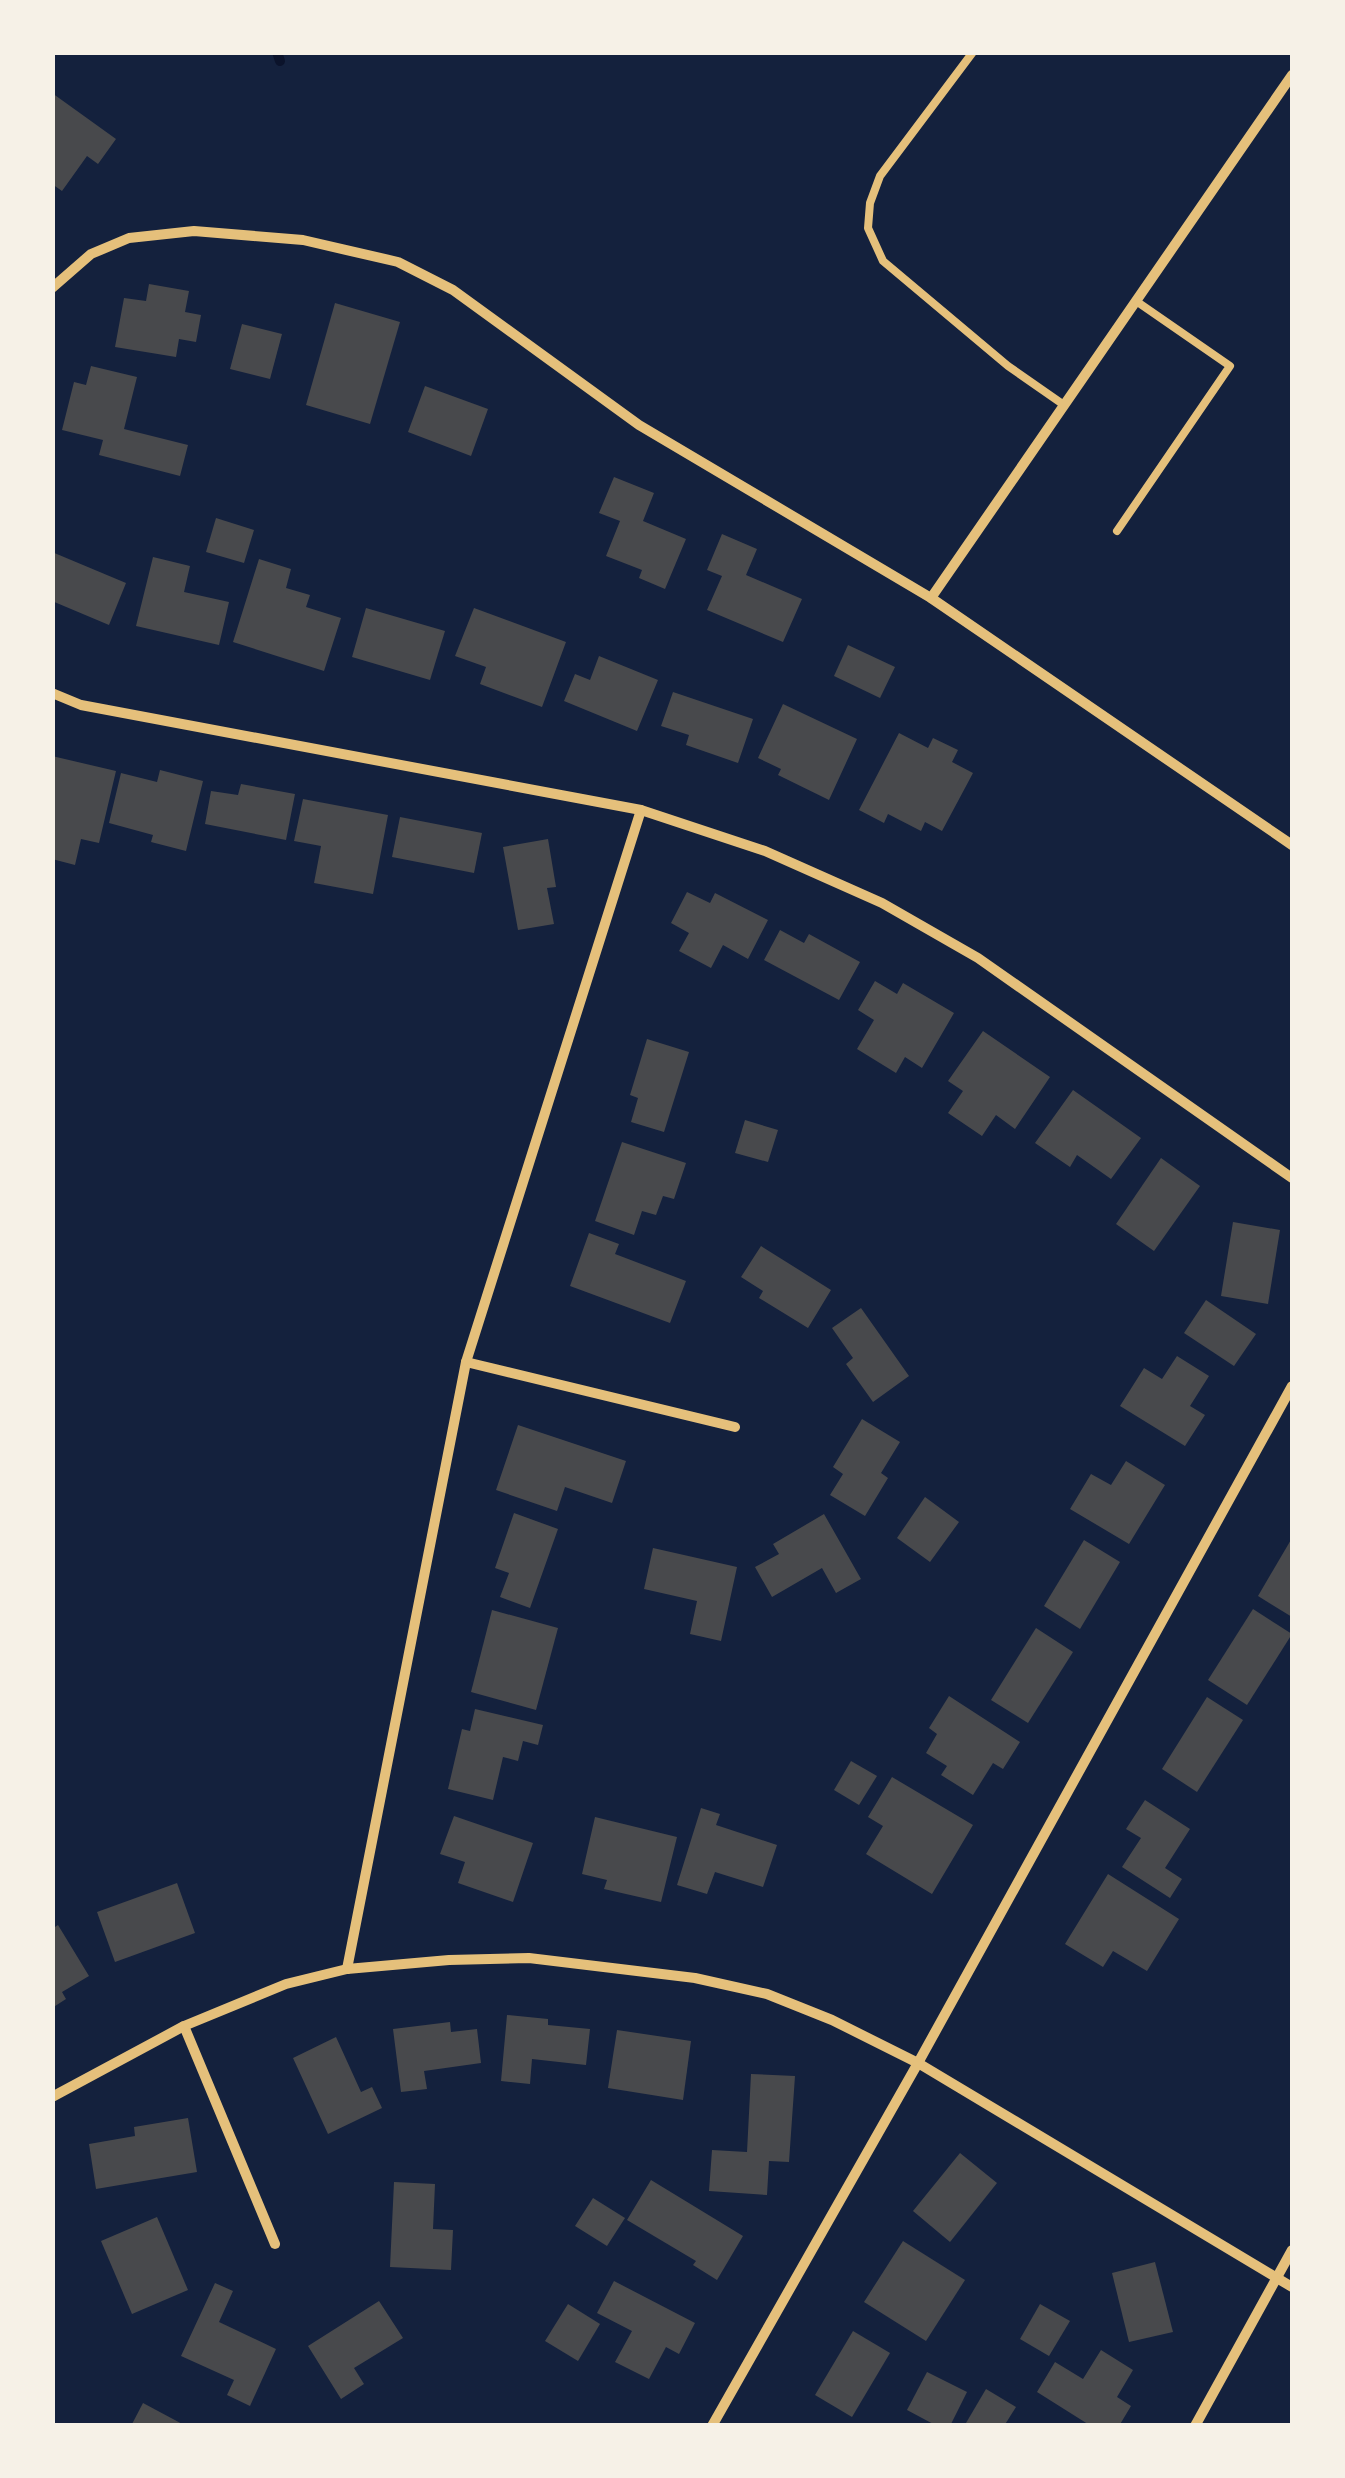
<svg xmlns="http://www.w3.org/2000/svg" width="1345" height="2478" viewBox="0 0 1345 2478" font-family="Poppins,sans-serif">
<rect width="100%" height="100%" fill="#14213d"/>
<g fill="none" stroke-linecap="round" stroke-linejoin="round">
<polyline stroke="#0b132b" stroke-width="10" points="277,52 280,61"/>
</g>
<g fill="#48494c">
<polygon points="52,93 116,139 98,164 87,156 62,191 52,184"/>
<polygon points="149,284 189,291 185,312 201,315 196,342 179,339 176,357 115,347 124,298 146,301"/>
<polygon points="335,303 400,322 370,424 306,405"/>
<polygon points="242,324 282,334 270,379 230,369"/>
<polygon points="91,366 137,377 124,429 188,445 180,476 99,455 103,440 62,430 74,382 86,385"/>
<polygon points="425,386 488,409 471,456 408,432"/>
<polygon points="614,477 654,493 643,521 686,539 665,589 639,578 642,570 606,556 620,521 599,513"/>
<polygon points="216,518 254,530 244,563 206,552"/>
<polygon points="722,534 757,549 746,575 802,599 783,642 707,610 722,576 707,570"/>
<polygon points="52,552 126,583 109,625 52,601"/>
<polygon points="153,557 190,566 184,592 229,602 219,645 136,626"/>
<polygon points="259,559 291,569 286,588 310,595 306,607 341,618 324,671 233,642"/>
<polygon points="366,608 445,631 430,680 352,657"/>
<polygon points="474,608 566,642 542,707 480,684 486,667 455,656"/>
<polygon points="848,645 895,667 880,698 834,676"/>
<polygon points="599,656 658,680 637,731 564,701 575,674 590,680"/>
<polygon points="673,692 753,719 738,763 686,745 689,735 661,726"/>
<polygon points="783,704 857,739 829,800 778,775 781,769 758,758"/>
<polygon points="899,733 928,748 933,738 958,750 952,762 973,773 942,831 925,822 921,831 888,814 884,823 859,810"/>
<polygon points="52,756 116,771 99,843 81,839 75,865 52,859"/>
<polygon points="160,770 203,781 186,851 151,842 153,835 109,823 121,773 157,782"/>
<polygon points="241,784 295,794 286,840 205,824 211,791 238,795"/>
<polygon points="303,799 388,815 373,894 314,883 321,846 294,841"/>
<polygon points="400,817 482,833 474,873 392,857"/>
<polygon points="548,839 556,887 547,888 554,924 518,930 503,847"/>
<polygon points="687,892 710,903 715,893 768,920 748,959 723,945 711,968 679,951 689,933 671,923"/>
<polygon points="780,930 804,943 809,934 860,962 839,1000 764,960"/>
<polygon points="875,981 897,994 903,983 954,1013 922,1068 905,1057 896,1073 857,1049 874,1020 858,1010"/>
<polygon points="983,1031 1050,1077 1015,1129 996,1115 982,1136 948,1113 963,1091 948,1081"/>
<polygon points="647,1039 689,1052 664,1132 631,1122 638,1098 630,1095"/>
<polygon points="1073,1090 1141,1138 1111,1179 1077,1155 1070,1167 1035,1143"/>
<polygon points="745,1120 778,1130 768,1162 735,1153"/>
<polygon points="622,1142 686,1163 674,1199 663,1196 656,1215 642,1211 634,1235 595,1221"/>
<polygon points="1161,1158 1200,1186 1154,1251 1116,1224"/>
<polygon points="1233,1222 1280,1230 1268,1304 1221,1296"/>
<polygon points="589,1233 619,1244 615,1254 686,1281 670,1323 570,1286"/>
<polygon points="761,1246 831,1290 808,1328 759,1298 763,1291 741,1277"/>
<polygon points="1206,1300 1256,1334 1234,1366 1184,1333"/>
<polygon points="861,1308 909,1376 873,1402 846,1364 853,1358 832,1328"/>
<polygon points="1177,1356 1209,1376 1190,1406 1205,1415 1185,1446 1120,1406 1144,1368 1162,1379"/>
<polygon points="862,1419 900,1442 881,1473 888,1478 865,1516 830,1495 843,1474 833,1467"/>
<polygon points="518,1425 626,1461 612,1503 565,1487 557,1511 496,1490"/>
<polygon points="1126,1461 1165,1485 1129,1544 1070,1509 1091,1474 1111,1485"/>
<polygon points="925,1497 959,1522 930,1562 897,1538"/>
<polygon points="514,1513 558,1529 530,1608 500,1597 509,1573 495,1568"/>
<polygon points="824,1514 861,1579 836,1593 822,1568 772,1597 755,1567 779,1554 773,1544"/>
<polygon points="1292,1538 1292,1617 1258,1596"/>
<polygon points="1084,1540 1120,1562 1080,1629 1044,1606"/>
<polygon points="653,1548 737,1567 721,1641 690,1634 697,1601 644,1589"/>
<polygon points="1253,1609 1292,1634 1247,1705 1208,1680"/>
<polygon points="492,1610 558,1628 536,1710 471,1692"/>
<polygon points="1036,1628 1073,1652 1028,1723 991,1700"/>
<polygon points="949,1696 1020,1742 1003,1769 993,1763 973,1795 941,1775 947,1766 926,1753 937,1734 929,1728"/>
<polygon points="1207,1697 1243,1720 1197,1792 1162,1769"/>
<polygon points="475,1709 543,1725 538,1745 523,1741 518,1761 503,1757 493,1800 448,1789 462,1729 470,1731"/>
<polygon points="851,1761 877,1776 859,1805 834,1790"/>
<polygon points="892,1777 973,1825 932,1894 866,1854 883,1826 868,1817"/>
<polygon points="1145,1800 1190,1829 1165,1868 1182,1879 1170,1898 1122,1867 1141,1838 1126,1829"/>
<polygon points="701,1808 720,1814 716,1825 777,1845 763,1887 715,1872 707,1894 677,1885"/>
<polygon points="454,1816 533,1843 513,1902 458,1883 465,1862 440,1854"/>
<polygon points="595,1817 677,1837 661,1902 604,1889 607,1880 582,1874"/>
<polygon points="1108,1874 1179,1919 1147,1971 1113,1951 1103,1967 1065,1944"/>
<polygon points="177,1883 195,1933 115,1962 97,1912"/>
<polygon points="58,1925 89,1976 62,1992 66,1999 52,2008 52,1929"/>
<polygon points="507,2015 548,2019 548,2025 590,2029 586,2065 532,2059 530,2084 501,2081"/>
<polygon points="450,2022 451,2032 477,2029 481,2063 424,2071 427,2089 401,2092 393,2029"/>
<polygon points="617,2030 691,2041 683,2100 608,2088"/>
<polygon points="336,2037 361,2092 372,2087 382,2108 328,2134 293,2058"/>
<polygon points="751,2074 795,2076 789,2162 769,2161 767,2195 709,2191 712,2150 747,2152"/>
<polygon points="188,2118 197,2172 96,2189 89,2144 135,2136 134,2127"/>
<polygon points="960,2153 997,2183 950,2242 913,2211"/>
<polygon points="651,2180 743,2236 717,2280 693,2265 696,2261 627,2220"/>
<polygon points="394,2182 435,2184 433,2229 453,2230 451,2270 390,2267"/>
<polygon points="593,2198 625,2218 607,2246 575,2226"/>
<polygon points="157,2217 188,2290 132,2314 101,2241"/>
<polygon points="903,2241 965,2280 926,2341 864,2302"/>
<polygon points="1155,2262 1173,2332 1129,2342 1112,2273"/>
<polygon points="614,2281 695,2323 679,2354 666,2347 649,2379 615,2362 632,2331 597,2313"/>
<polygon points="215,2283 233,2291 219,2322 276,2349 250,2406 227,2395 234,2380 181,2356"/>
<polygon points="379,2301 403,2338 354,2368 364,2384 341,2399 308,2346"/>
<polygon points="568,2304 600,2324 578,2361 545,2341"/>
<polygon points="1040,2304 1070,2321 1049,2356 1020,2339"/>
<polygon points="853,2331 890,2353 852,2417 815,2395"/>
<polygon points="1101,2350 1133,2370 1117,2397 1131,2406 1119,2426 1091,2426 1037,2392 1055,2362 1083,2379"/>
<polygon points="927,2372 967,2392 950,2426 937,2426 907,2410"/>
<polygon points="986,2389 1016,2407 1004,2426 971,2426 966,2423"/>
<polygon points="143,2403 186,2426 131,2426"/>
</g>
<g fill="none" stroke-linecap="round" stroke-linejoin="round">
<g stroke="#e5c07b" stroke-width="8">
<polyline points="973,52 880,176 870,203 868,228 883,261 1008,366 1064,405"/>
<polyline points="1117,531 1230,366 1136,301"/>
</g>
<g stroke="#e5c07b" stroke-width="10">
<polyline points="52,288 91,254 129,238 194,231 303,240 398,262 453,290 639,425 931,598 1292,845"/>
<polyline points="931,598 1292,75"/>
<polyline points="52,693 81,705 641,810 765,851 882,903 978,958 1292,1178"/>
<polyline points="466,1362 735,1427"/>
<polyline points="347,1969 466,1362 641,810"/>
<polyline points="184,2026 275,2244"/>
<polyline points="52,2097 184,2026 286,1984 347,1969 449,1960 529,1958 695,1978 767,1994 832,2020 918,2063 1292,2287"/>
<polyline points="712,2426 918,2063 1292,1386"/>
<polyline points="1195,2426 1292,2250"/>
</g>
</g>
<rect width="1345" height="2478" fill="none" stroke="#f6f1e7" stroke-width="110"/>
</svg>
